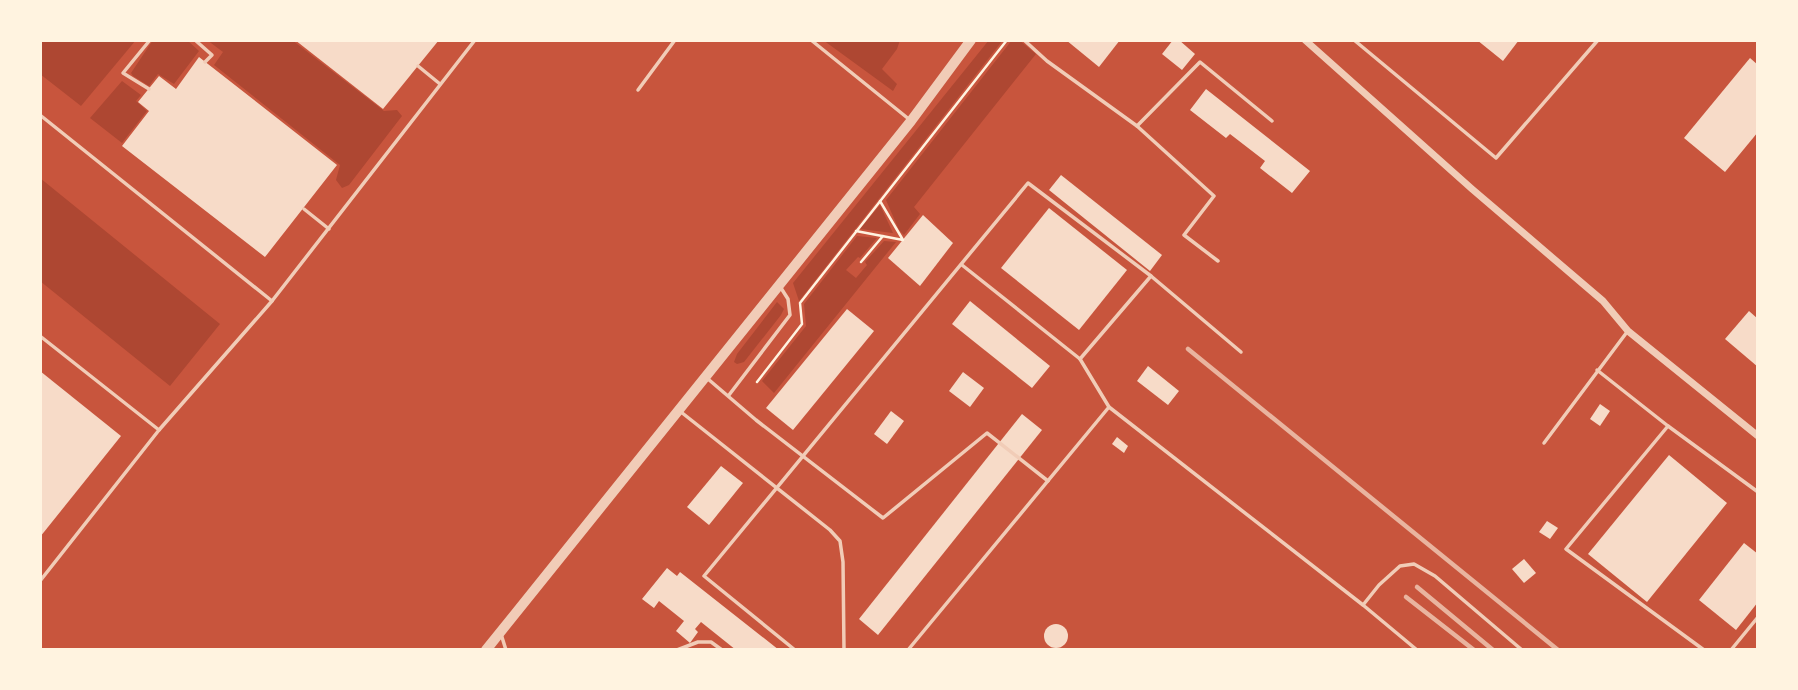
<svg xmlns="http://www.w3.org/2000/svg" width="1798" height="690" viewBox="0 0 1798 690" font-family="Roboto,sans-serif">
<rect width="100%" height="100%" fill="#c8553d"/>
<g fill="#ae4732">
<polygon points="40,40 136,40 81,106 40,74"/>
<polygon points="153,40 187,40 199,51 174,84 158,74 149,86 133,76 131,73"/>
<polygon points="207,40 292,40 384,111 397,110 402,116 349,185 342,188 336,180 340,165 214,65 223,52"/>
<polygon points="823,40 900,40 897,49 882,69 897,84 893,91"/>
<polygon points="989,40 1003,40 799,301 793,283"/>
<polygon points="1012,40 1019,40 1036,54 914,207 920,214 904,235 899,230 886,200"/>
<polygon points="122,81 141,95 136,101 147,111 122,143 90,118"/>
<polygon points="40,178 220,324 170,386 40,281"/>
<polygon points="880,205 893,233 860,229"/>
<polygon points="857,236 877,238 860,258 858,257 846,270 856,278 867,265 865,262 884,241 896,242 774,393 762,381 806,326 804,304"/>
<polygon points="777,302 784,309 781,315 744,362 737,364 734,362 737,354"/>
</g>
<g fill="#f7dbc8">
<polygon points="295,40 439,40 383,109"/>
<polygon points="1066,40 1120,40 1099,67"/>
<polygon points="1173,40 1179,40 1195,54 1182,70 1162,54"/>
<polygon points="1477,40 1519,40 1503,61"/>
<polygon points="199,57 337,165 265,257 122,146 149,111 138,102 159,76 176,89"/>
<polygon points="1750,58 1758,65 1758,132 1725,172 1684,138"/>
<polygon points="1206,89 1310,171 1292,193 1260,168 1265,161 1230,134 1226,138 1190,110"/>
<polygon points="1061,175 1162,255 1150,271 1049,190"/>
<polygon points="1049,208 1127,270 1079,330 1001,268"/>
<polygon points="923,215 953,243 920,286 888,258"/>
<polygon points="970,301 1050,366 1032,388 952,324"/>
<polygon points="847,309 874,331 793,430 766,408"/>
<polygon points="1749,311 1758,319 1758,367 1725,339"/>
<polygon points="1148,366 1179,391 1168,405 1137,381"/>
<polygon points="40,371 121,436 40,537"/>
<polygon points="963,372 984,388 970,407 949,391"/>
<polygon points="1600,404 1610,411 1600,426 1590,419"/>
<polygon points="891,411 904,421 887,444 874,434"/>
<polygon points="1022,414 1042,430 878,635 859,619"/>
<polygon points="1117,437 1128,446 1124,453 1112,444"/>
<polygon points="1669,455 1727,503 1647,602 1588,554"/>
<polygon points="721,466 743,483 709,525 687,507"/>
<polygon points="1547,521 1558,528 1550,539 1539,532"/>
<polygon points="1744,543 1758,554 1758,602 1736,630 1699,600"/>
<polygon points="1524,559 1536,573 1524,583 1512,569"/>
<polygon points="667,568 677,576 680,572 779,650 736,650 701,622 695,629 698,632 690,643 676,631 684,621 659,601 654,608 642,599"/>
<circle cx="1056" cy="636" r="12"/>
</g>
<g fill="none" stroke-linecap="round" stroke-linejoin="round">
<g stroke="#fff3e0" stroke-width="2.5">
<polyline points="856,231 903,240 880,201"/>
<polyline points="861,262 883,236"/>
<polyline points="757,382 802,324 800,303 1007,40"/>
</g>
<g stroke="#f1ccb7" stroke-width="3.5">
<polyline points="195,40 212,55 205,62"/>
<polyline points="811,40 910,120"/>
<polyline points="1024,40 1047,61 1137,126 1214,196 1184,235 1218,261"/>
<polyline points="1354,40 1496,158 1598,40"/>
<polyline points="418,66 440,84"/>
<polyline points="149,89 123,73 150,40"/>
<polyline points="638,90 675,40"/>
<polyline points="40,115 272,301 159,430"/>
<polyline points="1137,126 1200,62 1272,121"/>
<polyline points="304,209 329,229"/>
<polyline points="962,265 1080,359 1109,407 1363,605 1417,650"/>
<polyline points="1151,276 1241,352"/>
<polyline points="272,301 475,40"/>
<polyline points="40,336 159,430 40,581"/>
<polyline points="1597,370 1668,426 1758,492"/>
<polyline points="708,379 756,420 883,518 987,433 1048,481"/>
<polyline points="729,395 790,315 788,299 781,288"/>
<polyline points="681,412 830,530 840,541 843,562 844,650"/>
<polyline points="1668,426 1566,549 1704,650"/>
<polyline points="1544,443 1627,332"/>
<polyline points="1363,605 1379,585 1400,566 1414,564 1435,576 1522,650"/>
<polyline points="501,634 506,650"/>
<polyline points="677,650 698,642 711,642 722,650"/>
<polyline points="795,650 704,576 1028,183 1151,276 1080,359"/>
<polyline points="908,650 1109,407"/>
<polyline points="1731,650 1758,617"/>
</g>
<polyline stroke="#f1ccb7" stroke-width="7" points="1305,40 1472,189 1603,301 1628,331 1758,436"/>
<polyline stroke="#f1ccb7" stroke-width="10" points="486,650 911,121 971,40"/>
<g stroke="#e9b49f" stroke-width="4.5">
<polyline points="1188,349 1558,650"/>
<polyline points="1417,587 1493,650"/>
<polyline points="1406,597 1474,650"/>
</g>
</g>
<rect width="1798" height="690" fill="none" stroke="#fff3e0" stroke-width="84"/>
</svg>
